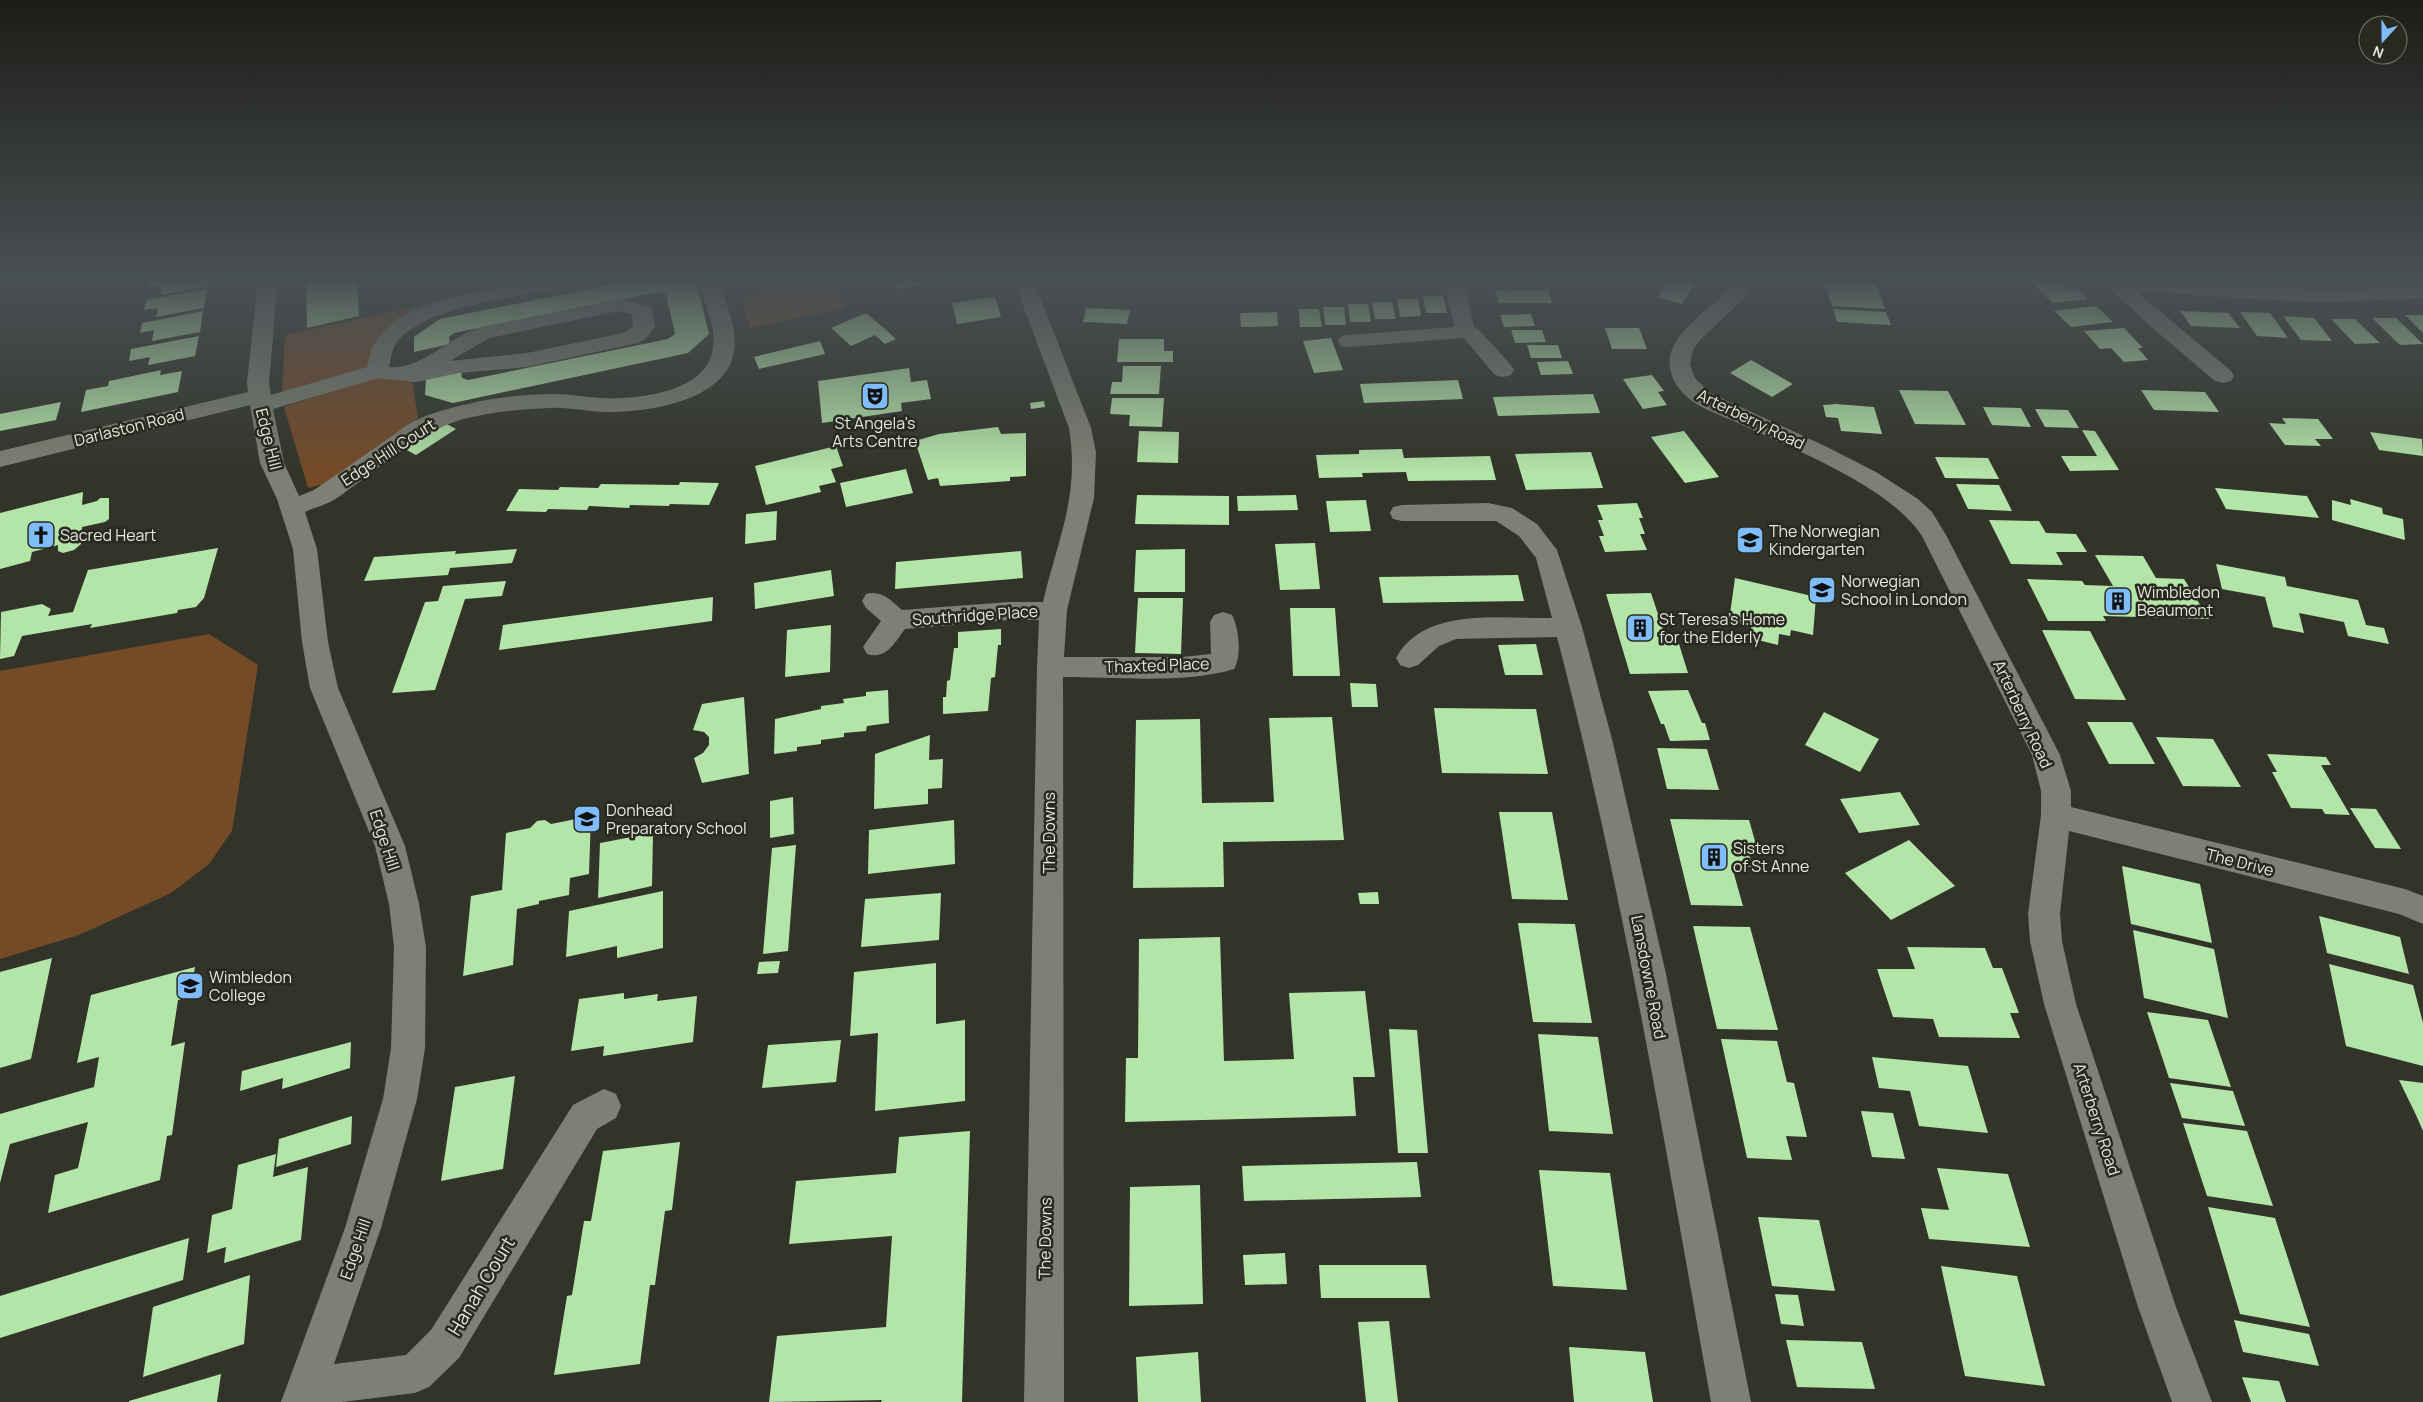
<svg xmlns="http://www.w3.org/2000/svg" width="2423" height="1402" viewBox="0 0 2423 1402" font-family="Manrope,sans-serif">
<rect width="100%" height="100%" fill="#323429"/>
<g fill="#744a27">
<polygon points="834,280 844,308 750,328 742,299"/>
<polygon points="420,306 421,309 371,367 282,393 285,335"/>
<polygon points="381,377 412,380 418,418 328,483 308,488 284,407 372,378"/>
<polygon points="209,634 258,665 232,831 209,864 171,893 79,935 0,959 0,671"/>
</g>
<g fill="#b4e5a8">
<polygon points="151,279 209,279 208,286 161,295 162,285 149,287"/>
<polygon points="306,279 357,279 359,316 307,328"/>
<polygon points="641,279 696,280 709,334 688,353 453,403 425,395 426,378 461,370 462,378 468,380 668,339 675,334 666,294 658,292 454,333 449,337 450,344 414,352 414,337 440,319"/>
<polygon points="894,279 945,279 945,280 898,289"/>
<polygon points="1670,279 1681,279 1696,283 1682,304 1658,297"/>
<polygon points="2057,279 2068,290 2077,289 2087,299 2053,303 2031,282"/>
<polygon points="1824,281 1876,284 1885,309 1832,306"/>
<polygon points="207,289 204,308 156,317 158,308 144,310 146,300"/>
<polygon points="1548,290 1552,303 1499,303 1495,291"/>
<polygon points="1423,296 1443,296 1447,313 1426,313"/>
<polygon points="995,297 1001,317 957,324 952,303"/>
<polygon points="1397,299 1418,299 1421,316 1400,317"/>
<polygon points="1372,302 1392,302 1396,319 1375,319"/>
<polygon points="1348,304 1368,304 1371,322 1350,322"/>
<polygon points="2096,306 2113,322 2071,327 2054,311"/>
<polygon points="1323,307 1344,307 1346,325 1325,325"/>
<polygon points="1086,308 1130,310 1127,324 1083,322"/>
<polygon points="1299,309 1319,309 1322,327 1300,327"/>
<polygon points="1833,309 1886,312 1891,325 1837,322"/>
<polygon points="203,311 200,332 152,341 154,330 140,333 142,323"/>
<polygon points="2180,311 2228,313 2240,328 2191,326"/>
<polygon points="1277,312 1278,326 1241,327 1240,313"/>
<polygon points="2240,312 2270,313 2288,338 2257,336"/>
<polygon points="866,313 886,330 896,339 885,344 875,335 851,346 831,328"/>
<polygon points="1531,314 1535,326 1504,327 1500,315"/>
<polygon points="2405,315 2423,315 2423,333"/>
<polygon points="2283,316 2314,318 2332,341 2301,340"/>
<polygon points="2372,318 2396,318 2423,344 2400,345"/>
<polygon points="2331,319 2355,319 2380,343 2355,344"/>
<polygon points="1605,328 1639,328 1647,349 1612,349"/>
<polygon points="2124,328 2143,348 2138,348 2148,360 2124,362 2111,348 2100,349 2084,331"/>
<polygon points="1511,330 1542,330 1546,342 1515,343"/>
<polygon points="199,336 195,356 148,365 150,357 129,361 131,349"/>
<polygon points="1331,338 1343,370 1314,373 1303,341"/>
<polygon points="1119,339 1164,339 1164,351 1173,351 1173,362 1117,362"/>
<polygon points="820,341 825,354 759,369 754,357"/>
<polygon points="1527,345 1558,345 1562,358 1531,358"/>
<polygon points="1751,360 1793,384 1772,397 1730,373"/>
<polygon points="1568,361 1573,374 1541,375 1537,362"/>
<polygon points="1123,366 1161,366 1159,394 1110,394 1112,382 1122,382"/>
<polygon points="909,368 911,382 927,380 931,399 901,403 902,411 822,423 818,381"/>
<polygon points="161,370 160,375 182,371 178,392 81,412 86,390 108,386 109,381"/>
<polygon points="1652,375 1664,391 1658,392 1667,405 1643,409 1623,379"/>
<polygon points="1458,380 1463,399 1364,403 1360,384"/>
<polygon points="1899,390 1948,391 1966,425 1915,424"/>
<polygon points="2141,390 2205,392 2219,412 2154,410"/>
<polygon points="1593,394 1600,413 1498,416 1493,397"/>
<polygon points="1112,398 1164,398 1162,427 1129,426 1130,415 1110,414"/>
<polygon points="1044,401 1045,407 1031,409 1030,403"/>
<polygon points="61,402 56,420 0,431 0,414"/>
<polygon points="1836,404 1874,407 1882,434 1841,431 1838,418 1826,417 1823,405"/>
<polygon points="1983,407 2021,408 2031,427 1992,425"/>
<polygon points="2035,409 2068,410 2079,428 2045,427"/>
<polygon points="2282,418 2318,419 2333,439 2315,439 2321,446 2285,445 2269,423 2286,424"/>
<polygon points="443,422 456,429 416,455 403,448"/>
<polygon points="998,427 1001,434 1026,433 1026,476 1010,477 1010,481 940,486 938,478 928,480 915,441 939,434"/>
<polygon points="2082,430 2095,431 2119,470 2070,471 2061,456 2097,456"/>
<polygon points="1139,431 1179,432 1178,463 1137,462"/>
<polygon points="1684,431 1710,465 1719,477 1685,483 1651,437"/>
<polygon points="2370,432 2422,439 2423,456 2379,450"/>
<polygon points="836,446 843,466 831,469 836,482 819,486 821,492 766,505 755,466"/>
<polygon points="1402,449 1404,458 1490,456 1496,480 1408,481 1406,472 1362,473 1363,477 1319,478 1316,455 1359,454 1359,450"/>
<polygon points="1591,452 1603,488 1526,490 1515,454"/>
<polygon points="1935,457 1988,458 1999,479 1945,478"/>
<polygon points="906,469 913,493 846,507 840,483"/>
<polygon points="680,482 719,483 709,505 670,504 669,506 630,505 629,508 589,506 587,510 548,509 546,512 506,511 519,489 558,490 560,487 598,488 601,484 679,485"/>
<polygon points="1956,484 1999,485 2012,511 1968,509"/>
<polygon points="2215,488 2307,496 2319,518 2226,509"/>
<polygon points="83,492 82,505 97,501 100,498 109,498 109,519 105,522 82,527 81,544 74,550 63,553 58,551 58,545 32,552 30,561 0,569 0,513"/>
<polygon points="1137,495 1229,496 1229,525 1135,524"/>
<polygon points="1296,495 1298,510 1238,511 1237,496"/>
<polygon points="2350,499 2382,508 2383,514 2403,519 2405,540 2332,520 2332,500 2351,505"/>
<polygon points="1366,500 1371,531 1330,532 1326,501"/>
<polygon points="1637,503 1643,518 1639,518 1645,534 1640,534 1647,550 1605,552 1599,536 1604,536 1598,520 1603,520 1597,505"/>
<polygon points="777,511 776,540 745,544 746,514"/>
<polygon points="1989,520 2039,521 2046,533 2076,534 2087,552 2056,552 2063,565 2011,564"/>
<polygon points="1315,543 1320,589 1280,590 1275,544"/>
<polygon points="218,548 204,598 196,607 178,610 177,613 90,628 92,624 22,636 14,656 0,659 1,612 42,604 51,609 48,616 73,612 88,570"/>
<polygon points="517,549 512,563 450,568 448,575 364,581 374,557 456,551 455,554"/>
<polygon points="1185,549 1185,592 1134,592 1136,550"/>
<polygon points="1021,551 1023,578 895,589 896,562"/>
<polygon points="2095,555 2143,556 2156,578 2184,579 2209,619 2103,616 2106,621 2048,621 2027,579 2082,581 2085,585 2113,586"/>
<polygon points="2216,564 2285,577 2287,586 2358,600 2366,625 2384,628 2389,644 2348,636 2344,622 2299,613 2304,633 2273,627 2265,597 2222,589"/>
<polygon points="831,570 834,596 755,609 754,583"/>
<polygon points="1518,575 1524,601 1383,603 1379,577"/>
<polygon points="1735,578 1816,597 1813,635 1791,630 1790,636 1779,634 1778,645 1750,638 1751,626 1729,621"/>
<polygon points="506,581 502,596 465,599 435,690 392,693 425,602 438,601 443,586"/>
<polygon points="1651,593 1668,644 1679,644 1688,673 1630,674 1606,594"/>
<polygon points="713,597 712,621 499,650 503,625"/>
<polygon points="1138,598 1183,598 1181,654 1135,653"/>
<polygon points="1290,608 1335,608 1340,676 1293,676"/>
<polygon points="831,625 830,672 785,677 787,630"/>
<polygon points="1001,629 1001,645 998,645 995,677 991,678 988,711 943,714 943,697 946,697 947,681 950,680 954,648 958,648 958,632"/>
<polygon points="2042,630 2090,631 2126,700 2075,699"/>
<polygon points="1536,644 1543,675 1505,675 1498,645"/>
<polygon points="1350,683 1376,684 1378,707 1352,707"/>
<polygon points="888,690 889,723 867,726 866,731 844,733 844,737 821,740 821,744 797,747 797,751 774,754 775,719 821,709 821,706 844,703 843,699 866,696 866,692"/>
<polygon points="1688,690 1702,723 1705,723 1710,740 1670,741 1664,724 1661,724 1648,691"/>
<polygon points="744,697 749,774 702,783 694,758 703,753 709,745 709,737 704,732 693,730 702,704"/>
<polygon points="1434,708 1536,709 1548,774 1442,773"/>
<polygon points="1824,712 1879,739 1860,772 1805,745"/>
<polygon points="1332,717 1344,840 1223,842 1224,887 1133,888 1136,720 1200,719 1202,803 1274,802 1269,718"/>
<polygon points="2087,722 2132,722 2155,764 2109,764"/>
<polygon points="930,735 929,760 943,759 942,788 928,789 928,804 874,809 875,754"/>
<polygon points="2156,737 2213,739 2241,787 2183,786"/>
<polygon points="1657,748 1707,749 1719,790 1667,789"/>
<polygon points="2267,754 2326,757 2331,765 2321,765 2350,815 2325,814 2322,809 2291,808 2272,772 2277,772"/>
<polygon points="1900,792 1920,825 1859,833 1840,799"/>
<polygon points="793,797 794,834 770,838 770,801"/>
<polygon points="2350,808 2376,809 2401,849 2375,848"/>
<polygon points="1499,812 1552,812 1568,900 1512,899"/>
<polygon points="591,816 589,874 570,878 569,895 539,901 539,904 517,909 513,965 463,976 471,896 502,890 506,833 530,828 537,821 545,820 551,824"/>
<polygon points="1670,819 1749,820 1757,848 1747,848 1753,867 1732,867 1743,906 1691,905"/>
<polygon points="954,820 955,864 868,874 869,830"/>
<polygon points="653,833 652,886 598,898 600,843"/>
<polygon points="1909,840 1955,886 1891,920 1845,873"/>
<polygon points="796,845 788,951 763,954 772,848"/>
<polygon points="2122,866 2200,884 2212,943 2131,924"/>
<polygon points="663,891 663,948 617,958 617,946 566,957 569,911"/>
<polygon points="1378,892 1379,904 1360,904 1358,893"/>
<polygon points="941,893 939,940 861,947 865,899"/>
<polygon points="2319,916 2400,937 2409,974 2327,953"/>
<polygon points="1518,923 1575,924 1592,1023 1533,1022"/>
<polygon points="1693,926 1750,927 1778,1030 1717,1029"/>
<polygon points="2133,930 2214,949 2228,1018 2144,998"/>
<polygon points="1220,937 1224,1061 1294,1059 1289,993 1365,991 1375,1077 1353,1077 1356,1116 1125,1122 1126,1058 1138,1058 1139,939"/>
<polygon points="1907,947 1985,948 1993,968 2002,968 2019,1013 2010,1013 2020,1038 1939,1037 1933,1019 1893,1017 1877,969 1915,969"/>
<polygon points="52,958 31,1059 0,1068 0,972"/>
<polygon points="780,961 778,973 757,974 759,962"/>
<polygon points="936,963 936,1024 965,1020 965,1101 875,1111 878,1033 850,1036 854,972"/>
<polygon points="2329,964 2413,985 2423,1023 2423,1066 2346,1046"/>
<polygon points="195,967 190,997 178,1000 171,1046 185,1042 172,1135 167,1136 160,1180 48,1213 55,1175 78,1168 88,1122 10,1144 0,1183 0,1114 94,1087 99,1057 77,1063 91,995"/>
<polygon points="624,993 624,999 658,994 657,1001 697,996 693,1042 603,1056 604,1046 571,1051 579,999"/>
<polygon points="2147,1012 2208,1020 2231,1087 2169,1078"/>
<polygon points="1389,1029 1417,1030 1428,1153 1398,1153"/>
<polygon points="1538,1034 1598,1037 1613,1134 1549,1131"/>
<polygon points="1721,1039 1777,1041 1787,1082 1794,1083 1807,1137 1786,1136 1792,1160 1747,1158"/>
<polygon points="841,1040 836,1082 762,1088 768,1045"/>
<polygon points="351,1042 350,1068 282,1089 283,1078 240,1091 242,1071"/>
<polygon points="1872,1057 1968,1066 1988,1133 1919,1126 1910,1091 1879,1088"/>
<polygon points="515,1076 503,1169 441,1181 455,1087"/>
<polygon points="2399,1080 2423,1083 2423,1131 2416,1115"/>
<polygon points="2170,1083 2233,1091 2245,1126 2182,1118"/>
<polygon points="1861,1111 1893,1113 1905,1159 1872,1157"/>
<polygon points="352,1116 351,1144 276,1167 279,1139"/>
<polygon points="2183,1123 2247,1131 2273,1206 2207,1196"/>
<polygon points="970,1131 962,1402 881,1402 882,1400 769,1402 777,1336 886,1327 892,1236 789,1244 796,1181 896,1173 899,1137"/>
<polygon points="680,1142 672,1210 665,1211 655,1285 650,1285 640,1364 554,1375 567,1296 572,1295 584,1221 591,1221 603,1151"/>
<polygon points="276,1154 273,1177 308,1167 301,1240 224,1263 226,1247 207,1253 212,1215 232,1209 238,1165"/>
<polygon points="1417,1162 1421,1197 1244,1201 1242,1166"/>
<polygon points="1937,1168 2008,1174 2030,1247 1929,1239 1921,1208 1949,1210"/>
<polygon points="1539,1170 1610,1173 1627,1290 1553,1286"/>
<polygon points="1200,1185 1203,1304 1129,1306 1130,1187"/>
<polygon points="2208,1207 2275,1218 2310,1327 2240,1314"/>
<polygon points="1758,1217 1819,1220 1835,1291 1772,1286"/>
<polygon points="189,1238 183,1280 0,1338 0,1296"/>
<polygon points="1285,1253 1287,1284 1245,1285 1243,1255"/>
<polygon points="1319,1265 1426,1265 1430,1298 1321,1298"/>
<polygon points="1941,1266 2017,1276 2045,1386 1965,1376"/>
<polygon points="250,1275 244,1344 143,1377 153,1307"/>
<polygon points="1775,1294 1798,1295 1804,1326 1781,1324"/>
<polygon points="2234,1320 2309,1334 2319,1366 2243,1352"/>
<polygon points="1389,1321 1398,1402 1366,1402 1358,1322"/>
<polygon points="1786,1340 1862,1342 1875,1389 1797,1387"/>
<polygon points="1569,1347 1645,1352 1653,1402 1574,1402"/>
<polygon points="1198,1352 1201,1402 1138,1402 1136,1357"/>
<polygon points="221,1374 217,1402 129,1402 129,1401"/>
<polygon points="2242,1377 2279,1381 2286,1402 2251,1402"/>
</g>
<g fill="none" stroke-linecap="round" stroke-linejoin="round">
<g fill="#7e8074" fill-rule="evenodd">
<path d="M258,279H278L269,382L271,395L367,367L372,347L381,334L395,320L423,306L449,298L550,279H592L589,283L582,285C535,294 426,304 397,342C392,349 391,358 389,367C423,370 450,335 482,327L619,299L649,306L652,310L655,327L647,337L638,343L527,367L459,373L416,382L378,378L273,409L284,463L299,496L314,490C336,475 359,459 382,443C393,436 403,427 414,421C431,413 450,408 468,404C496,397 526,394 555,394C570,394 585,397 600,398C634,400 703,393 712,353C718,329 704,301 697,279H717C725,301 738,328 734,352C725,402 647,412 607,412C588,412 569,407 550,408C520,409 489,412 460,420C421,432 388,461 355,485C347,490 339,498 330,502C322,506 313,508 305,512L317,549L328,642L338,688L405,846L419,904L426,947L425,1048L417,1099L381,1228L334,1364L406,1355L431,1330L573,1105L604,1089L616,1094L621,1106L616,1118L597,1129L459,1358L429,1387L415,1393L342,1402H281L345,1228L383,1099L391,1048L394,947L389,904L375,846L310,688L302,642L293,549L277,499L260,463L250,405L0,467V451L248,392L247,382ZM619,311L632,314L633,327L623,333L527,353L450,361L489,338Z"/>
<path d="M1013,279H1033L1091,428L1096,452L1094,498L1067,610L1064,657H1182L1211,654L1210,622L1214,615L1223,612L1232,615C1239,628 1242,656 1234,669C1186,684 1115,677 1063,677L1064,1402H1024L1037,667L1039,620H1009L905,629C894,643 887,660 867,654L863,647L881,621L866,608L862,601L866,594C882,590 890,600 902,610L1009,602H1043C1058,538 1080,496 1069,428Z"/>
<polygon points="1447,279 1467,279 1468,300 1474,327 1479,330 1511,365 1514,370 1511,375 1503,377 1495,375 1464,338 1349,347 1341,346 1338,341 1341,336 1349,335 1453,327 1454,325 1448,300"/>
<path d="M1738,279H1758L1744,298L1700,340L1693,350L1690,365L1695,378L1710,393L1825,446L1876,472L1918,499L1932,512L1946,535L2060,755L2071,791V807L2405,889L2423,896V924L2399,914L2069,831L2060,914L2062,941L2076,1004L2176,1307L2212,1402H2172L2138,1307L2044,1004L2030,941L2028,914L2041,815V791L2032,755L1922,536C1890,486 1790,448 1736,422C1723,416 1707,411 1695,403C1678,392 1665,372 1671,352C1680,325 1720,302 1738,279Z"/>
<polygon points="2100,279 2331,290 2423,286 2423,298 2331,302 2288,301 2136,291 2231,371 2234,376 2231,381 2223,383 2215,381 2149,325"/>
<path d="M1488,503L1512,508L1537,524L1557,550L1582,627L1613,743L1666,974L1751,1402H1711C1665,1146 1623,889 1557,637L1456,639L1439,646L1418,665L1409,668L1400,665L1396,658C1424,606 1502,619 1552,618L1536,558L1519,536L1496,521H1402L1393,519L1390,513L1393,507L1402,505Z"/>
</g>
</g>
<linearGradient id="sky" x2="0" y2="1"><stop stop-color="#1c1d17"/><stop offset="0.59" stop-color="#495054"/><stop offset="1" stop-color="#495054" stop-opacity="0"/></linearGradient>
<rect width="2423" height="475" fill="url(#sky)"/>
<defs>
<g id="theatre-square" transform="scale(1.4375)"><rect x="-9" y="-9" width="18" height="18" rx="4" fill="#7ebdf9" stroke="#282a1f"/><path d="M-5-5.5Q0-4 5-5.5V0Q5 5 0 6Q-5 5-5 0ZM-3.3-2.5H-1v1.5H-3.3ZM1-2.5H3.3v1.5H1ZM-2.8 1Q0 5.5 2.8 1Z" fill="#111"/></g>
<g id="church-square" transform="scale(1.4375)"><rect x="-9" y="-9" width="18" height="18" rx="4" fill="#7ebdf9" stroke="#282a1f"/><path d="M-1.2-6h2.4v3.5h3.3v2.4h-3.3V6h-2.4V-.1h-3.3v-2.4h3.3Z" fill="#111"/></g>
<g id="school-square" transform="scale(1.4375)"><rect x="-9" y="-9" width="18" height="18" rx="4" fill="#7ebdf9" stroke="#282a1f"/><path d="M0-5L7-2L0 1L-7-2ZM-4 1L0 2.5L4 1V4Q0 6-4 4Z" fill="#111"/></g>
<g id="building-square" transform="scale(1.4375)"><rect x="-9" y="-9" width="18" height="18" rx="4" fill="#7ebdf9" stroke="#282a1f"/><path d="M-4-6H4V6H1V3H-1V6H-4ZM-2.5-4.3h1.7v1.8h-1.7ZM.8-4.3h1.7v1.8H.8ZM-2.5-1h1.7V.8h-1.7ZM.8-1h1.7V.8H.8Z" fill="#111"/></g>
</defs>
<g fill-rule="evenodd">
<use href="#theatre-square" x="875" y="396"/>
<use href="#church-square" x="41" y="535"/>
<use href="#school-square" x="1750" y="540"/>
<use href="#school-square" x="1822" y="590"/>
<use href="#building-square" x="2118" y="601"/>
<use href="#building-square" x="1640" y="628"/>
<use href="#school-square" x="587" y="819"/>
<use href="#building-square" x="1714" y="857"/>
<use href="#school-square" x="190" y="986"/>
</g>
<g text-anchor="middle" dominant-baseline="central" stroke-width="5" stroke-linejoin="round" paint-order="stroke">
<g font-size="16" fill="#e5e6df" stroke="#282a1f">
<text transform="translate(1751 419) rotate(26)">Arterberry Road</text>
<text transform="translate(129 427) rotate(-14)">Darlaston Road</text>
<text transform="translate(269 439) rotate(76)">Edge Hill</text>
<text transform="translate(388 452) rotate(-33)">Edge Hill Court</text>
<text transform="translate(975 615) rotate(-4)">Southridge Place</text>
<text transform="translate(1157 665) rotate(-2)">Thaxted Place</text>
<text transform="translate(2023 714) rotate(65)">Arterberry Road</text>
<text transform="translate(1049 833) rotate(-90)">The Downs</text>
<text transform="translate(385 840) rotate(72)">Edge Hill</text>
<text transform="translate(2240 862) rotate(14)">The Drive</text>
<text transform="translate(1649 977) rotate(79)">Lansdowne Road</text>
<text transform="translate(2097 1119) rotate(72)">Arterberry Road</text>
<text transform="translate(1045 1238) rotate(-89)">The Downs</text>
<text transform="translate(355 1249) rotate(-71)">Edge Hill</text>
</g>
<g font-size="16" fill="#e5e6df" stroke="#282a1f" text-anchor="start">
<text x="875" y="423" text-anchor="middle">St Angela's<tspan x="875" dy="18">Arts Centre</tspan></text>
<text x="1769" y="531">The Norwegian<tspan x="1769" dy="18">Kindergarten</tspan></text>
<text x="60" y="535">Sacred Heart</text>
<text x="1841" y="581">Norwegian<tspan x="1841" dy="18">School in London</tspan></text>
<text x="2137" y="592">Wimbledon<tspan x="2137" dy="18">Beaumont</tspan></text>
<text x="1659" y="619">St Teresa's Home<tspan x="1659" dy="18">for the Elderly</tspan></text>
<text x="606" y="810">Donhead<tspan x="606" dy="18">Preparatory School</tspan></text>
<text x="1733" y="848">Sisters<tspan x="1733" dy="18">of St Anne</tspan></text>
<text x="209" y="977">Wimbledon<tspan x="209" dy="18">College</tspan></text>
</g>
<g font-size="19" fill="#e5e6df" stroke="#282a1f">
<text transform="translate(481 1286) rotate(-59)">Hanah Court</text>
</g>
</g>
<g transform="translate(2383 40) rotate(201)"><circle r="24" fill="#282a1f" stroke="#74756c"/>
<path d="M0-4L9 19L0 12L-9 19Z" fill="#7ebdf9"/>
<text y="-8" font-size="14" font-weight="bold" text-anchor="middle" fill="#e5e6df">N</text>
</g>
</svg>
